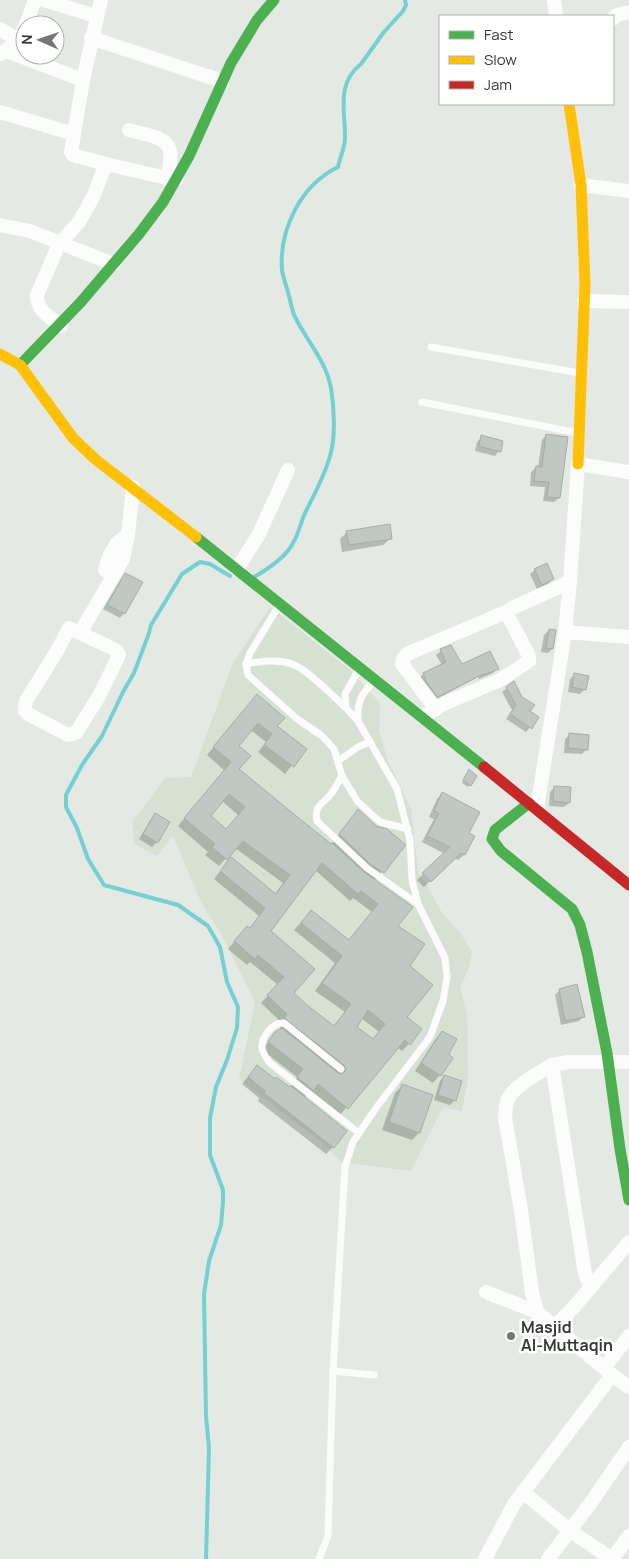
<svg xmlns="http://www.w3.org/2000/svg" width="629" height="1559" viewBox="0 0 629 1559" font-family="Manrope,sans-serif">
<rect width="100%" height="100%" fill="#e4e9e3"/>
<polygon fill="#d6e1d4" points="270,607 350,670 380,703 379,731 388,761 411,809 418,871 428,887 441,911 461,934 472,952 469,967 461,987 467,1016 468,1078 462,1111 443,1107 411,1171 341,1162 324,1144 239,1079 255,1002 221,934 201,902 173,836 157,856 134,844 133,821 165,778 191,777 232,665"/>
<g fill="#0003" fill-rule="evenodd">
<polygon points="546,435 559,498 554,502 543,501 545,487 530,486 531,472 536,467 538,467 542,440"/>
<polygon points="482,437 499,451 495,456 475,451 477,442"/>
<polygon points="347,532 391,538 383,545 342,552 340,539"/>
<polygon points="535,570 553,579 548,584 537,589 530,574"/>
<polygon points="125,574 124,613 120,618 103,609 121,579"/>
<polygon points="549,630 552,649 548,653 541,652 544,635"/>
<polygon points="441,651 461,666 497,668 493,673 479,679 478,677 433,701 419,679 423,674 442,665 436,655"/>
<polygon points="575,674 585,689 580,694 568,692 570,679"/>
<polygon points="507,688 528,711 538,718 526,732 506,719 512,710 502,692"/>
<path d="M250,703L276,726L305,749L285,774L258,752L266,742L251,730L237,746V769L331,845L351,818L376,827L404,846L374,881L396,926L409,966L405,1017L409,1044L402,1051L397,1047L340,1115L311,1091L304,1098L333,1147L326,1154L258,1101L259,1098L242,1084L257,1066L275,1080L290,1088L297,1077L262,1050L276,1033L283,1030L278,1026L281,1022L261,1003L278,985L250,962L247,965L228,949L240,935L249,929L259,916L214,879L224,866L275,894L283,883L235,848L219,866L205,855L208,852L178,826L224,770L207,755ZM222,801L238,815L226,830L209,816ZM315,870L350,901L353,898L372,912L348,941L311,911L294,930L335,963L315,991L345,1012L333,1027L292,993L270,932ZM361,1018L379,1032L372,1041L355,1027Z"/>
<polygon points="570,734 587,749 582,754 564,753 565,739"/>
<polygon points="467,773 470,785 468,787 462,783"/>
<polygon points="555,787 569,803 564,807 549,806 550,792"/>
<polygon points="443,793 468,834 473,837 464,855 458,860 454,858 424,887 417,880 445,854 422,842 434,819 429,817 437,799"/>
<polygon points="155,814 168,822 157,842 152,847 139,839 151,819"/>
<polygon points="560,990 584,1016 579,1021 561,1025 555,995"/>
<polygon points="442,1032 447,1055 440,1075 433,1083 415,1071 435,1040"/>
<polygon points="444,1076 455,1100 450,1105 434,1100 440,1081"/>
<polygon points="402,1086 432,1096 419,1133 412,1140 382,1130 395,1093"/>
</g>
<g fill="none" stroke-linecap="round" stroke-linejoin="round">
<g stroke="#75d0d2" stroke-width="4">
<path d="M254,577C268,569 286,557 293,543C299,533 301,521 306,511C315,493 325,475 330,456C336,437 334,407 331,388C326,361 307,341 295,317C292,311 291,303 289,296C287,287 283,278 282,270C279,229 301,185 338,167C340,158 344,149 345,140C346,113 335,84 361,64L384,32L403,11L406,5L405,0"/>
<polyline points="206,1559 209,1448 206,1416 204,1294 209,1261 221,1225 223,1202 223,1190 210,1155 210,1118 216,1087 227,1060 237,1028 238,1007 227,982 220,947 208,926 178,905 104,885 88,859 77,828 66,807 66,795 82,765 102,736 123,692 134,673 148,636 151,625 182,574 200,562 210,564 230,576"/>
</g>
</g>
<g fill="#c1c7c3" stroke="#a8aca9" fill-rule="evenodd">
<polygon points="546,434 568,437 560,498 547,497 549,482 534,481 536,466 542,467"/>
<polygon points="481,435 503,441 501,452 479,446"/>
<polygon points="390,524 392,539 349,545 346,531"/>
<polygon points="547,563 554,579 542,585 534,569"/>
<polygon points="125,573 143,582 125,614 107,605"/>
<polygon points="549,629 556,630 553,649 546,648"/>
<polygon points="451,645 462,664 490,651 499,669 484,675 483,674 438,697 427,683 423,673 446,662 440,649"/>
<polygon points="574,673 589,676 586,690 572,687"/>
<polygon points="514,681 522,697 535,705 530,711 539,717 532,729 510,714 516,705 506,687"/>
<path d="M257,694L285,718L277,726L307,749L294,767L264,745L272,734L258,723L239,746L251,756L239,769L295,815L331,844L332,843L364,872L413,907L398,926L425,944L410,966L433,985L407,1017L422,1029L410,1045L405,1040L348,1109L318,1084L314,1091L297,1077L303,1069L268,1042L275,1032L282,1028L338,1073L342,1074L346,1070L344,1065L284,1018L287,1014L267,995L284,977L258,955L255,959L234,941L247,926L250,928L265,908L220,871L231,857L276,894L290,875L243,841L227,860L212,847L215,844L184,818L231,762L213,747ZM229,794L245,807L226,829L211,816ZM322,863L358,894L361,891L378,904L349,940L311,910L301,923L342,956L322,983L351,1004L334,1026L307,1005L294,993L315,969L271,931ZM368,1010L385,1024L373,1039L357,1027Z"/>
<polygon points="569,733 589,735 588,750 568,748"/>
<polygon points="469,769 477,776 471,786 463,780"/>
<polygon points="554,786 571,787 570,803 553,801"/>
<polygon points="442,792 480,812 469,833 475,836 465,855 461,853 431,882 422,873 450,847 427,836 439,813 434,811"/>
<polygon points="358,809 376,826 387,829 405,844 405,846 384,873 370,864 339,834"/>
<polygon points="155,813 170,822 158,843 143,834"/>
<polygon points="577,984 585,1017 565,1021 559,989"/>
<polygon points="442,1031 457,1039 449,1054 453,1058 441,1076 421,1063"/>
<polygon points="257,1065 275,1079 276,1077 290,1087 291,1086 347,1131 334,1148 264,1093 265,1091 248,1077"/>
<polygon points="444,1075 462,1081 456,1101 438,1095"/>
<polygon points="402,1084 433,1095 420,1133 389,1122"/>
</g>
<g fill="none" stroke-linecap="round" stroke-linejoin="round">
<g stroke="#fbfcfb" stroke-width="7">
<polyline points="431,347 580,373"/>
<polyline points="422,402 578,433"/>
<polyline points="281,605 275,612 250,653 246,664 248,675 296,718 322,736 334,749 342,776 358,802 380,822 408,829"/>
<path d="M246,664C262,661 277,659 292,664C307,669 334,697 346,708"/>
<polyline points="357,720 346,708 345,694 359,669"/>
<polyline points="338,761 358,747 370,742"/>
<path d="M342,776C338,782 335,789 331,794C322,805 314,805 317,821L367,868L418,904"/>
<path d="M341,1069L284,1023C273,1022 261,1037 262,1048C263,1054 266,1058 270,1063L359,1133"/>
<polyline points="333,1371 374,1375"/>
<path d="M319,1559L328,1536L333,1371L345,1167L353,1142L376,1108L430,1037L443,1001L447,977L445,958L418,904L412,880L410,840L397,789L358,721C357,701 361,695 374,681"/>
</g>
<g stroke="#fbfcfb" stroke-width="14">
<polyline points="44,0 96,16"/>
<polyline points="101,0 83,80 71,152 73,155 106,164"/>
<polyline points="554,0 556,16"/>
<polyline points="613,19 617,15 629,12"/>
<polyline points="26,25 35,0"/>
<polyline points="0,29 18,40"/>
<polyline points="91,38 222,81"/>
<polyline points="6,51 83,80"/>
<polyline points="1,54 18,40 25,27"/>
<polyline points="0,112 74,134"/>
<path d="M129,130C163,139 178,138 167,178"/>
<polyline points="581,185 629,191"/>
<polyline points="0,225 30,231 113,264"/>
<polyline points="584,301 629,302"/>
<path d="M61,326C50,317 36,310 37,295L59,244L79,222L83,215L93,197L106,164L167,178L177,179"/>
<polyline points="237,569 259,534 288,470"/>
<path d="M114,574L105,570C109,555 114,542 128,535"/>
<path d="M69,628L116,650L119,655L99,696L76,733L68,735L28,714C23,710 25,706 26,701L57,651Z"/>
<polyline points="565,632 570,582 578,464 629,472"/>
<polyline points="80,633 123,559 128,535 133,487"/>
<polyline points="436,709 402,664 403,659 407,654 506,612"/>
<polyline points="423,717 443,704 500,680 529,661 529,656 506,612 512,608 570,582"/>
<polyline points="537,809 565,632 629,637"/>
<path d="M552,1065C539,1073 515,1085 508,1099C505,1104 506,1112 505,1118L521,1210L532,1293L537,1312L612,1375L629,1387"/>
<polyline points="591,1287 585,1274 552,1065 568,1062 629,1062"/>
<polyline points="486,1292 537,1312"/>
<polyline points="555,1326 574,1307 629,1242"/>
<polyline points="604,1368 629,1336"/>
<polyline points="523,1492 569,1530 612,1559"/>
<polyline points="485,1559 514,1504 612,1375"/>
<polyline points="548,1559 590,1504 629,1447"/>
<polyline points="612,1559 629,1536"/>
</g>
<g stroke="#4caf50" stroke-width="11">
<polyline points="20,365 80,303 139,234 163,202 189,156 231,63 257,20 274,0"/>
<polyline points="196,537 484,767"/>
<polyline points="529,803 495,830 492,839 501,851 572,909 580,925 587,952 607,1053 620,1149 629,1200"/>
</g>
<g stroke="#ffc107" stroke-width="11">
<polyline points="569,104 581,185 585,283 578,464"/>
<polyline points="0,354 20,365 73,438 95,459 196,537"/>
</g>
<polyline stroke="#c62828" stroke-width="11" points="484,767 629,885"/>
</g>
<circle fill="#747873" stroke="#fff" stroke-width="2" cx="511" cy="1336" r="5"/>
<g text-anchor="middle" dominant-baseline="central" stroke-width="5" stroke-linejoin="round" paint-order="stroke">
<g font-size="16" font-weight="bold" fill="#373b36" stroke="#fff" text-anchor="start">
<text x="521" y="1327">Masjid<tspan x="521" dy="18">Al-Muttaqin</tspan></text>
</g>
</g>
<rect x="439" y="15" width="175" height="90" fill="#ffffff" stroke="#afb1af"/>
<rect x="449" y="31" width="25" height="8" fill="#4caf50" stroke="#afb1af"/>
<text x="484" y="40" font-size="15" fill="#373b36">Fast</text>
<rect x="449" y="56" width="25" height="8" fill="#ffc107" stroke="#afb1af"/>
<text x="484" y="65" font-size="15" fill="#373b36">Slow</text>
<rect x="449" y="81" width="25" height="8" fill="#c62828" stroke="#afb1af"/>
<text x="484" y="90" font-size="15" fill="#373b36">Jam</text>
<g transform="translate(40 40) rotate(272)"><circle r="24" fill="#ffffff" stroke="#afb1af"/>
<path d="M0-4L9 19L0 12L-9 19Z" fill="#747873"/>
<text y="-8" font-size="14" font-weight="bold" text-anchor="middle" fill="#373b36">N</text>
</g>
</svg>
